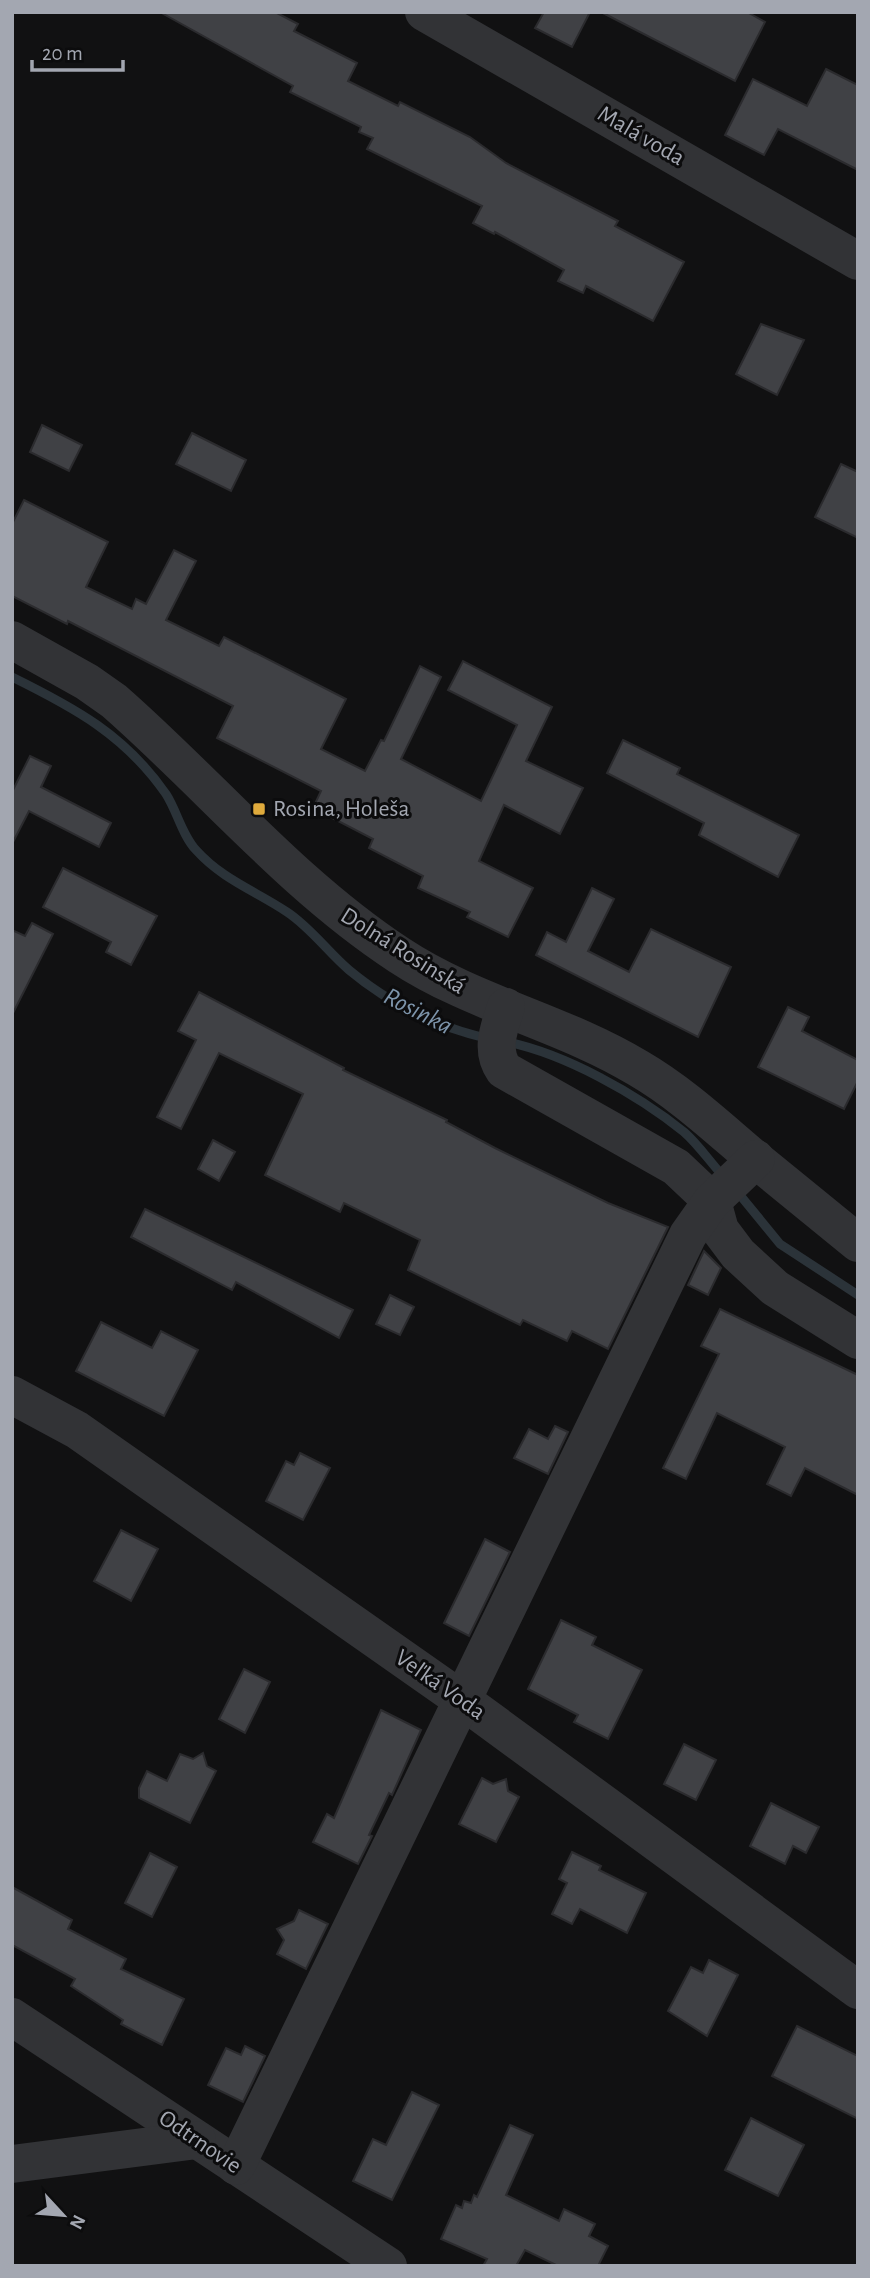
<svg xmlns="http://www.w3.org/2000/svg" width="870" height="2278" viewBox="0 0 870 2278" font-family="'Alegreya Sans',sans-serif">
<rect width="100%" height="100%" fill="#111112"/>
<g fill="none" stroke-linecap="round" stroke-linejoin="round">
<g stroke="#2b3339" stroke-width="9">
<path d="M12,677C75,708 125,735 166,794C177,811 182,835 196,850C223,880 256,891 287,912C310,927 328,952 349,970C391,1005 436,1027 490,1039"/>
<path d="M507,1042C565,1054 637,1094 684,1132C698,1144 710,1162 723,1176"/>
<polyline points="735,1189 780,1244 858,1295"/>
</g>
</g>
<g fill="#404145" stroke="#2b2b2e" stroke-width="2">
<polygon points="160,12 275,12 298,24 294,31 357,63 348,81 398,106 400,102 470,137 506,163 618,221 615,226 684,262 653,321 586,286 583,293 558,281 564,270 495,232 494,234 473,223 482,206 367,149 373,138 359,132 361,127 290,92 293,86"/>
<polygon points="544,12 590,12 572,47 535,28"/>
<polygon points="601,12 747,12 765,22 735,81"/>
<polygon points="826,69 858,85 858,170 778,129 764,155 725,135 753,79 807,106"/>
<polygon points="761,324 804,340 777,395 736,374"/>
<polygon points="42,425 82,445 69,471 30,452"/>
<polygon points="192,433 246,460 231,491 176,464"/>
<polygon points="841,464 858,472 858,538 815,517"/>
<polygon points="24,500 108,542 86,587 132,609 136,599 146,604 174,550 196,561 166,620 219,646 224,637 346,699 321,749 365,771 381,740 384,741 420,666 441,677 401,759 481,801 517,725 448,690 463,661 552,707 526,761 583,788 560,834 504,805 479,861 533,888 508,937 467,917 470,912 418,888 423,876 369,848 373,839 313,808 321,791 217,738 233,706 68,621 67,624 12,596 12,524"/>
<polygon points="623,740 680,768 677,774 799,835 778,877 699,835 704,823 607,773"/>
<polygon points="30,756 51,766 41,787 111,823 99,847 29,811 12,844 12,792"/>
<polygon points="63,868 157,916 131,965 106,952 111,942 43,907"/>
<polygon points="592,888 614,899 588,951 629,972 651,929 731,967 698,1037 536,955 547,932 566,942"/>
<polygon points="32,923 53,934 12,1015 12,930 25,936"/>
<polygon points="199,992 344,1068 343,1070 447,1120 446,1122 495,1148 608,1203 668,1227 608,1349 572,1331 567,1341 523,1320 520,1325 408,1270 420,1240 344,1203 340,1212 265,1175 303,1094 219,1053 181,1129 157,1117 196,1040 178,1031"/>
<polygon points="788,1007 809,1017 802,1031 858,1060 858,1081 844,1109 758,1067"/>
<polygon points="213,1140 235,1152 219,1181 198,1169"/>
<polygon points="145,1209 353,1310 339,1338 236,1282 232,1290 131,1237"/>
<polygon points="704,1251 721,1268 708,1295 688,1285"/>
<polygon points="390,1295 414,1307 400,1335 376,1324"/>
<polygon points="720,1309 858,1375 858,1495 805,1468 791,1496 767,1484 785,1447 717,1413 686,1479 663,1468 719,1354 701,1346"/>
<polygon points="101,1322 152,1348 161,1331 198,1350 164,1416 76,1371"/>
<polygon points="555,1426 568,1432 548,1474 514,1458 529,1429 548,1439"/>
<polygon points="300,1453 330,1468 303,1520 266,1501 286,1461 294,1465"/>
<polygon points="121,1530 158,1549 131,1601 94,1581"/>
<polygon points="485,1539 510,1552 469,1636 444,1623"/>
<polygon points="561,1620 596,1637 592,1645 642,1670 608,1739 574,1722 578,1715 528,1689"/>
<polygon points="244,1669 270,1682 245,1733 219,1719"/>
<polygon points="381,1710 421,1730 392,1795 389,1793 369,1835 372,1836 358,1864 313,1842 327,1814 334,1818"/>
<polygon points="684,1744 716,1760 696,1800 664,1784"/>
<polygon points="203,1753 207,1766 216,1771 190,1823 139,1798 139,1788 147,1771 167,1781 180,1754 193,1759"/>
<polygon points="482,1778 493,1784 506,1779 508,1791 519,1797 496,1842 459,1824"/>
<polygon points="771,1803 819,1827 806,1853 793,1846 785,1864 750,1846"/>
<polygon points="572,1852 601,1866 599,1870 646,1893 627,1933 580,1909 572,1924 552,1914 567,1883 559,1879"/>
<polygon points="150,1853 177,1867 152,1917 125,1903"/>
<polygon points="12,1887 72,1920 68,1929 126,1959 121,1969 184,1999 162,2045 121,2024 123,2020 71,1986 75,1979 12,1945"/>
<polygon points="299,1910 328,1924 306,1969 277,1954 284,1940 277,1929 294,1921"/>
<polygon points="709,1960 738,1975 707,2036 668,2011 691,1967 703,1973"/>
<polygon points="797,2026 858,2056 858,2119 772,2076"/>
<polygon points="245,2046 265,2056 243,2102 208,2085 226,2048 241,2055"/>
<polygon points="412,2092 439,2105 392,2200 353,2181 373,2139 386,2145"/>
<polygon points="751,2118 804,2145 778,2196 725,2170"/>
<polygon points="510,2125 533,2135 506,2195 559,2221 564,2209 595,2224 589,2236 608,2246 598,2266 558,2266 525,2250 516,2266 483,2266 487,2259 441,2239 456,2205 462,2208 464,2201 471,2203 474,2195 477,2197"/>
</g>
<g fill="none" stroke-linecap="round" stroke-linejoin="round">
<g stroke="#323336" stroke-width="38">
<polyline points="424,12 858,261"/>
<path d="M12,640L87,682L114,701C210,785 291,884 399,955C473,1004 562,1022 638,1068C681,1093 717,1127 755,1159C789,1187 824,1215 858,1243"/>
<path d="M506,1007C499,1028 490,1050 504,1070L676,1167L712,1201L720,1230L738,1254L775,1288L858,1340"/>
<polyline points="12,1395 77,1430 462,1700 858,1990"/>
<polyline points="12,2017 388,2266"/>
<polyline points="12,2164 197,2140"/>
<polyline points="236,2166 688,1235 712,1201 756,1159"/>
</g>
</g>
<rect fill="#dfaa3c" stroke="#0c0c0d" stroke-width="2.5" x="252" y="802" width="14" height="14" rx="3.5"/>
<g text-anchor="middle" dominant-baseline="central" stroke-width="6" stroke-linejoin="round" paint-order="stroke">
<g font-size="24" fill="#a3a7b1" stroke="#0c0c0d">
<text transform="translate(641 136) rotate(30)">Malá voda</text>
<text transform="translate(403 951) rotate(32)">Dolná Rosinská</text>
<text transform="translate(440 1685) rotate(35)">Veľká Voda</text>
<text transform="translate(200 2142) rotate(34)">Odtrnovie</text>
</g>
<g font-size="24" fill="#a3a7b1" stroke="#0c0c0d" text-anchor="start">
<text x="273" y="809">Rosina, Holeša</text>
</g>
<g font-size="26" font-style="italic" fill="#7d94aa" stroke="#0c0c0d">
<text transform="translate(418 1011) rotate(27)">Rosinka</text>
</g>
</g>
<rect width="870" height="2278" fill="none" stroke="#a3a7b1" stroke-width="28"/>
<g transform="translate(63 2215) rotate(116)" stroke="#0c0c0d" stroke-width="5" paint-order="stroke">
<path d="M0-5L12 26L0 18L-12 26Z" fill="#a3a7b1"/>
<text y="-10" font-size="19" font-weight="bold" text-anchor="middle" fill="#a3a7b1">N</text>
</g>
<path d="M32 60v10h91v-10" fill="none" stroke="#a3a7b1" stroke-width="3.5"/>
<text x="42" y="60" font-size="21" fill="#a3a7b1" stroke="#0c0c0d" stroke-width="5" paint-order="stroke">20 m</text>
</svg>
